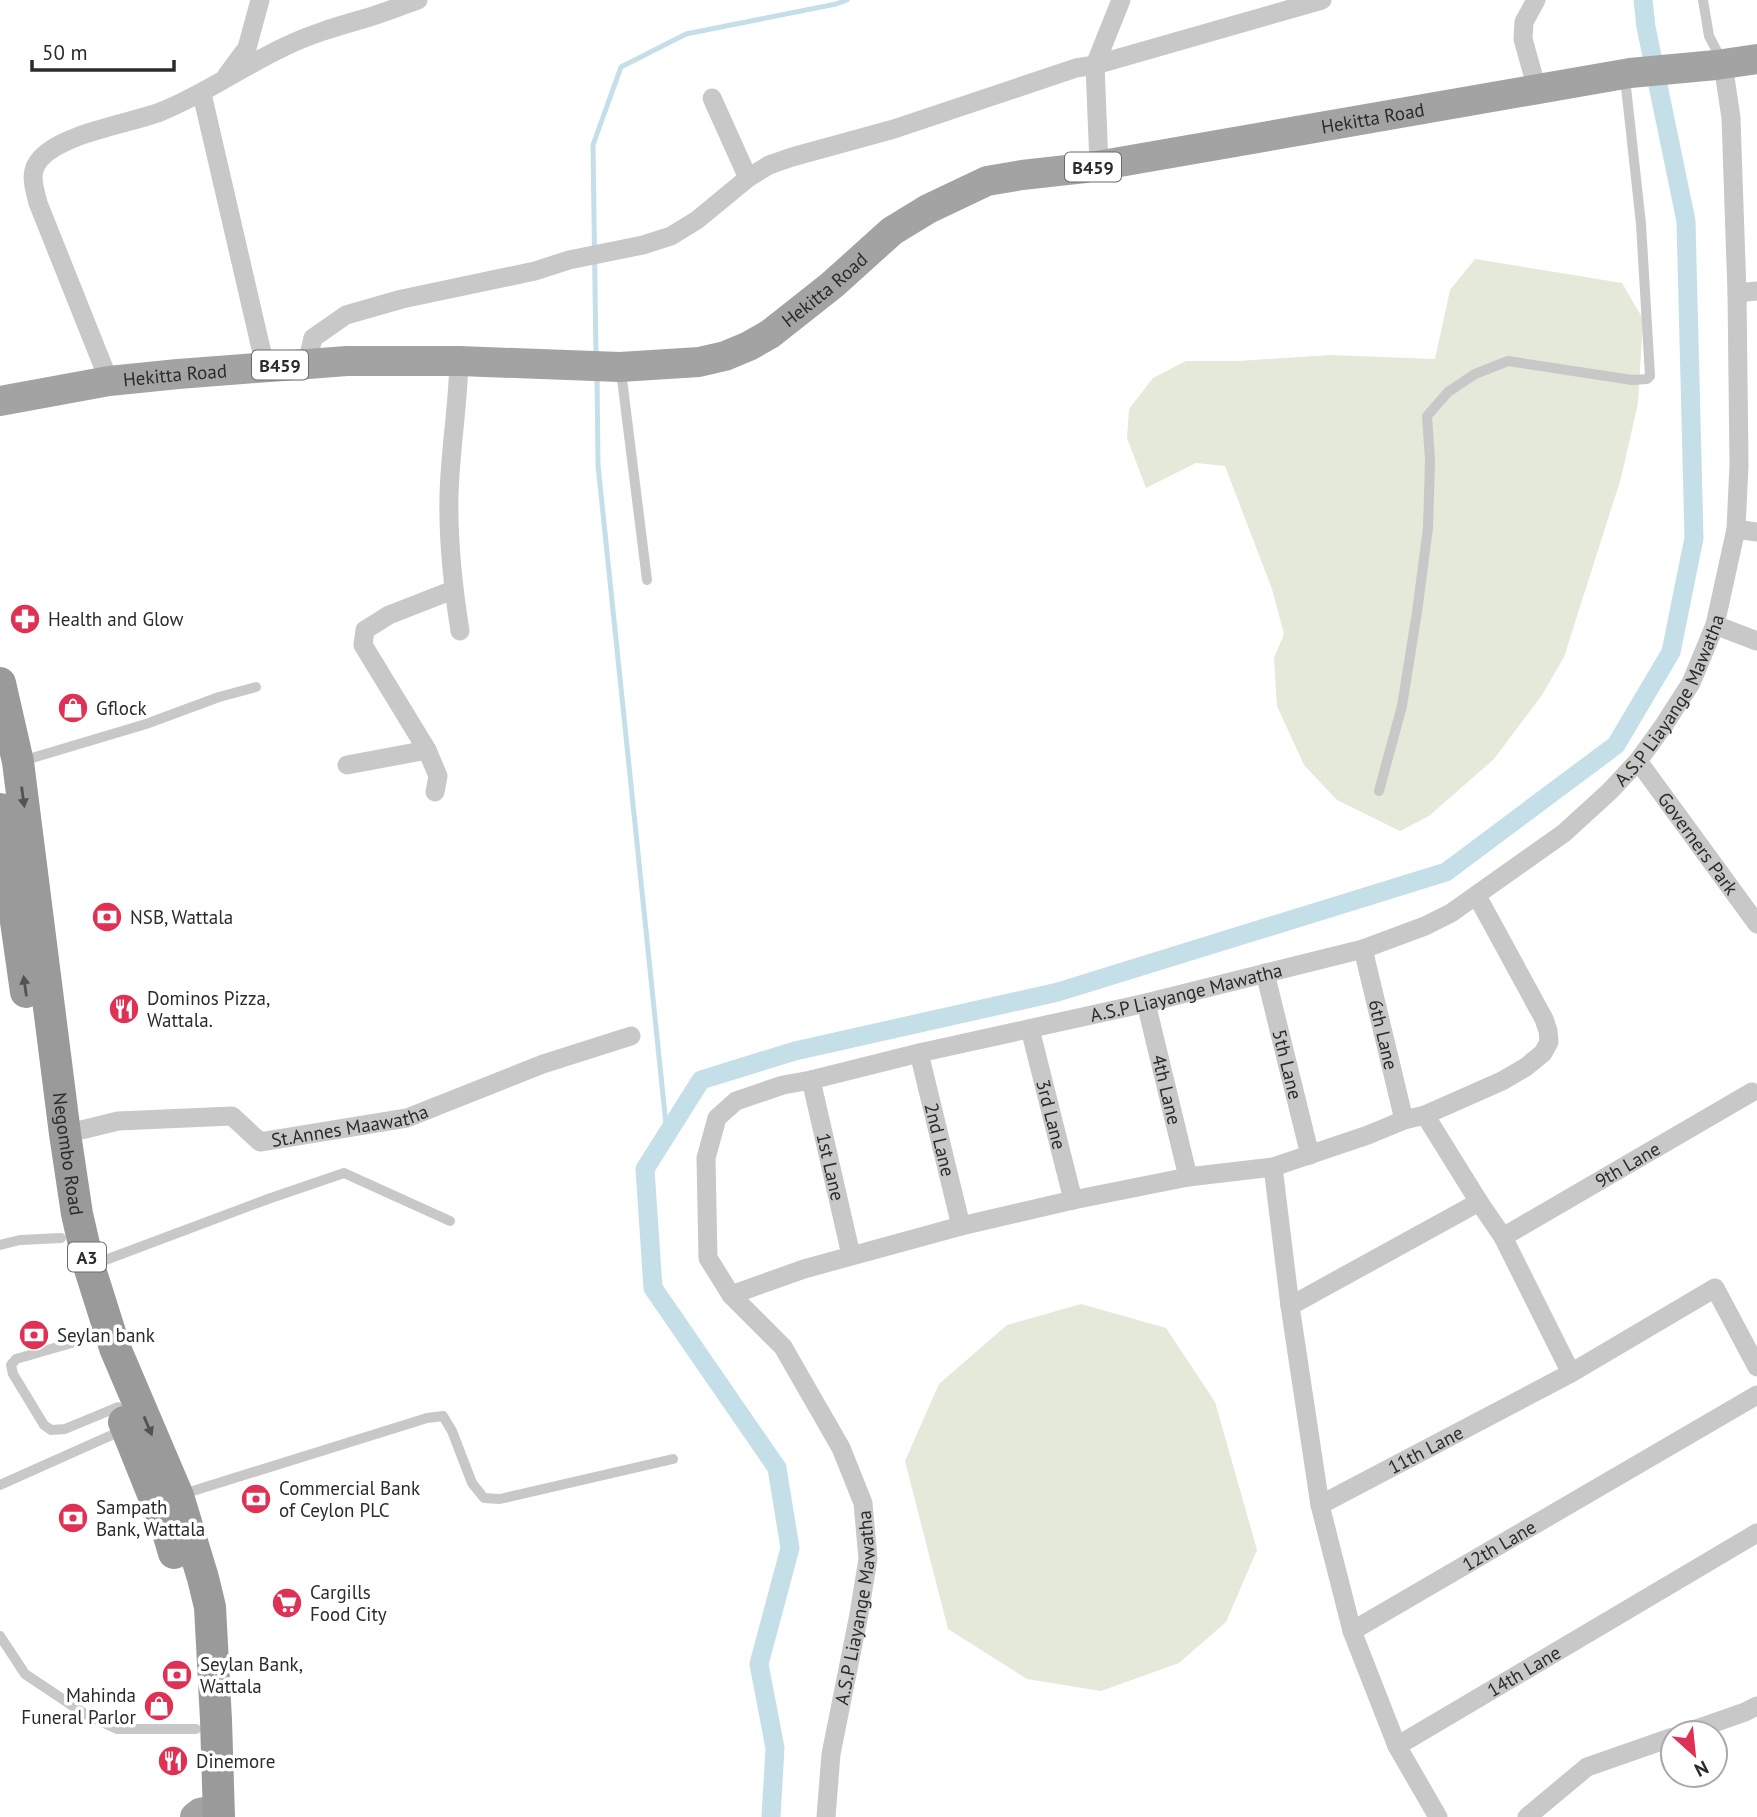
<svg xmlns="http://www.w3.org/2000/svg" width="1757" height="1817" viewBox="0 0 1757 1817" font-family="'PT Sans',sans-serif">
<rect width="100%" height="100%" fill="#fff"/>
<g fill="#e4e9d9">
<polygon points="1475,259 1622,283 1643,319 1638,403 1621,478 1564,657 1542,695 1494,759 1429,816 1400,831 1337,800 1304,765 1277,706 1274,658 1284,634 1272,589 1225,466 1196,463 1146,488 1127,438 1129,409 1153,378 1186,361 1238,361 1330,355 1435,359 1450,290"/>
<polygon points="1081,1304 1166,1328 1215,1402 1257,1550 1226,1622 1179,1663 1101,1691 1027,1679 948,1629 905,1461 939,1384 1007,1325"/>
</g>
<g fill="none" stroke-linecap="round" stroke-linejoin="round">
<g stroke="#c5dfe9" stroke-width="5">
<polyline points="596,357 593,145 621,67 686,34 836,4 847,0"/>
<polyline points="597,374 598,465 667,1134"/>
</g>
<polyline stroke="#c5dfe9" stroke-width="19" points="771,1817 775,1748 759,1664 790,1548 777,1468 653,1288 645,1169 701,1080 795,1051 1058,992 1446,872 1616,745 1671,652 1694,538 1686,221 1646,27 1643,0"/>
<g stroke="#c8c8c8" stroke-width="10">
<polyline points="1703,0 1709,36 1721,59"/>
<polyline points="621,371 647,580"/>
<polyline points="22,761 146,724 219,697 256,687"/>
<polyline points="1379,791 1402,706 1417,612 1428,528 1430,460 1427,416 1448,392 1475,374 1508,361 1632,380 1647,379 1650,376 1641,224 1625,78"/>
<polyline points="0,1245 20,1240 61,1238"/>
<polyline points="92,1265 268,1199 344,1173 450,1221"/>
<polyline points="89,1338 16,1359 11,1365 13,1374 44,1425 51,1430 65,1429 118,1407"/>
<polyline points="0,1485 123,1430"/>
<polyline points="180,1495 427,1418 443,1416 452,1431 472,1483 484,1498 500,1499 673,1459"/>
<polyline points="0,1636 25,1674 85,1714 117,1729 196,1729"/>
</g>
<g stroke="#c8c8c8" stroke-width="19">
<polyline points="1536,0 1524,22 1523,39 1537,89"/>
<polyline points="227,75 247,48 260,0"/>
<polyline points="202,94 265,366"/>
<polyline points="712,98 748,178"/>
<polyline points="1099,165 1095,65 1121,0"/>
<polyline points="1737,293 1757,291"/>
<path d="M459,361C458,406 450,451 449,496C448,541 453,587 460,631"/>
<polyline points="307,364 313,338 346,315 402,299 535,271 569,260 643,245 671,236 697,220 748,178 769,165 792,157 894,129 1076,68 1095,65 1322,0"/>
<path d="M109,381L38,203C34,186 28,172 41,158C64,133 128,124 160,112C203,95 240,68 282,48C308,35 335,27 363,19C381,14 400,6 418,0"/>
<polyline points="1736,529 1757,532"/>
<polyline points="1715,625 1757,641"/>
<path id="s1" d="M1638,761L1757,924"/>
<polyline points="347,765 427,750"/>
<polyline points="435,792 438,776 427,750 363,645 365,630 389,615 453,590"/>
<path id="s2" d="M1363,949L1404,1120"/>
<path id="s3" d="M1265,973L1310,1155"/>
<path id="s4" d="M1146,1003L1188,1177"/>
<path id="s5" d="M1030,1029L1073,1200"/>
<path id="s6" d="M919,1053L961,1226"/>
<path id="s7" d="M811,1080L851,1255"/>
<polyline points="1425,1115 1479,1202 1503,1237 1571,1373"/>
<path id="s8" d="M65,1134L118,1121L232,1116L260,1142L407,1118L543,1064L631,1036"/>
<path id="s9" d="M1273,1167L1290,1306L1320,1505L1352,1631L1397,1746L1757,1533"/>
<path id="s10" d="M1503,1237L1752,1092"/>
<polyline points="731,1295 804,1269 961,1226 1073,1200 1188,1177 1273,1167 1368,1135 1404,1120 1425,1115 1502,1081 1526,1067 1543,1053 1549,1042 1548,1031 1544,1019 1477,896"/>
<polyline points="1290,1306 1479,1202"/>
<path id="s11" d="M1320,1505L1571,1373L1715,1288L1757,1367"/>
<path id="s12" d="M1352,1631L1757,1395"/>
<polyline points="1685,1733 1745,1712 1757,1706"/>
<polyline points="1397,1746 1438,1817"/>
<path id="s13" d="M826,1817L831,1754L859,1614L868,1559L863,1503L841,1448L783,1347L731,1295L708,1258L706,1158L717,1118L736,1101L783,1085L811,1080L919,1053L1146,1003L1363,949L1425,926L1451,913L1564,833L1610,791L1638,761L1664,725L1691,683L1715,625L1736,529L1739,465L1737,293L1731,118L1723,64"/>
<polyline points="1527,1817 1587,1767 1673,1737"/>
</g>
<g stroke="#a3a3a3" stroke-width="30">
<path id="s14" d="M0,401L109,381L178,374L347,361H459L620,367L699,362L725,356L749,346L770,334L832,285L892,231L928,209L987,181L1022,175L1085,168L1630,73L1716,65L1757,59"/>
<polyline points="195,1817 200,1813 219,1809"/>
</g>
<g stroke="#9a9a9a" stroke-width="32">
<path id="s15" d="M0,683L18,762L65,1134L77,1214L89,1266L115,1348L178,1496L203,1578L210,1607L216,1720L219,1817"/>
<polyline points="0,809 26,992"/>
<polyline points="124,1422 167,1529 174,1553"/>
</g>
</g>
<defs><path id="oneway-solid" d="M-6-.8H1V-3.2L6.5 0L1 3.2V.8H-6Z" transform="scale(1.75)"/></defs>
<g fill="#525252">
<use href="#oneway-solid" transform="translate(23 797) rotate(82)"/>
<use href="#oneway-solid" transform="translate(25 986) rotate(-98)"/>
<use href="#oneway-solid" transform="translate(148 1426) rotate(67)"/>
</g>
<defs>
<g id="pharmacy-disc" transform="scale(1.575)"><circle r="9.5" fill="#df3153" stroke="#fff"/><path d="M-2-6h4v4h4v4h-4v4h-4v-4h-4v-4h4Z" fill="#fff"/></g>
<g id="shop-disc" transform="scale(1.575)"><circle r="9.5" fill="#df3153" stroke="#fff"/><path d="M-5-2.5h2.3a2.7 3.5 0 0 1 5.4 0H5L5.5 6h-11ZM-1.5-2.5h3a1.5 2.3 0 0 0-3 0Z" fill="#fff"/></g>
<g id="bank-disc" transform="scale(1.575)"><circle r="9.5" fill="#df3153" stroke="#fff"/><path d="M-6-4H6V4H-6ZM0-2.3a2.3 2.3 0 1 0 0 4.6a2.3 2.3 0 1 0 0-4.6Z" fill="#fff"/></g>
<g id="restaurant-disc" transform="scale(1.575)"><circle r="9.5" fill="#df3153" stroke="#fff"/><path d="M-5-6h1v4h1v-4h1v4h1v-4h1v5L-1.5 .5V6h-2V.5L-5-1ZM5-6V6H3V1.5H1.5Q1.5-4 5-6Z" fill="#fff"/></g>
<g id="supermarket-disc" transform="scale(1.575)"><circle r="9.5" fill="#df3153" stroke="#fff"/><path d="M-6-5.5h2.5l.6 2H6L4.5 2H-2.5L-4.4-4H-6ZM-1.5 3.2a1.3 1.3 0 1 0 .1 0ZM3 3.2a1.3 1.3 0 1 0 .1 0Z" fill="#fff"/></g>
</defs>
<g fill-rule="evenodd">
<use href="#pharmacy-disc" x="25" y="619"/>
<use href="#shop-disc" x="73" y="708"/>
<use href="#bank-disc" x="107" y="917"/>
<use href="#restaurant-disc" x="124" y="1009"/>
<use href="#bank-disc" x="34" y="1335"/>
<use href="#bank-disc" x="256" y="1499"/>
<use href="#bank-disc" x="73" y="1518"/>
<use href="#supermarket-disc" x="287" y="1603"/>
<use href="#bank-disc" x="177" y="1675"/>
<use href="#shop-disc" x="159" y="1706"/>
<use href="#restaurant-disc" x="173" y="1761"/>
</g>
<g text-anchor="middle" dominant-baseline="central" stroke-width="7" stroke-linejoin="round" paint-order="stroke">
<g fill="#fff" stroke="#6b6b6b" stroke-width="2">
<rect x="1065" y="152.5" width="56" height="29" rx="5"/>
<rect x="252" y="350.5" width="56" height="29" rx="5"/>
<rect x="68" y="1242.5" width="38" height="29" rx="5"/>
</g>
<g font-size="18" font-weight="bold" fill="#2b2b2b">
<text x="1093" y="167">B459</text>
<text x="280" y="365">B459</text>
<text x="87" y="1257">A3</text>
</g>
<g font-size="19" fill="#2b2b2b" stroke="#fff">
<text stroke="none"><textPath href="#s14" startOffset="1437">Hekitta Road</textPath></text>
<text stroke="none"><textPath href="#s14" startOffset="849">Hekitta Road</textPath></text>
<text stroke="none"><textPath href="#s14" startOffset="177">Hekitta Road</textPath></text>
<text stroke="none"><textPath href="#s13" startOffset="1829">A.S.P Liayange Mawatha</textPath></text>
<text stroke="none"><textPath href="#s1" startOffset="102">Governers Park</textPath></text>
<text stroke="none"><textPath href="#s13" startOffset="1241">A.S.P Liayange Mawatha</textPath></text>
<text stroke="none"><textPath href="#s2" startOffset="88">6th Lane</textPath></text>
<text stroke="none"><textPath href="#s3" startOffset="94">5th Lane</textPath></text>
<text stroke="none"><textPath href="#s4" startOffset="89">4th Lane</textPath></text>
<text stroke="none"><textPath href="#s5" startOffset="88">3rd Lane</textPath></text>
<text stroke="none"><textPath href="#s8" startOffset="298">St.Annes Maawatha</textPath></text>
<text stroke="none"><textPath href="#s6" startOffset="89">2nd Lane</textPath></text>
<text stroke="none"><textPath href="#s15" startOffset="476">Negombo Road</textPath></text>
<text stroke="none"><textPath href="#s10" startOffset="144">9th Lane</textPath></text>
<text stroke="none"><textPath href="#s7" startOffset="89">1st Lane</textPath></text>
<text stroke="none"><textPath href="#s11" startOffset="119">11th Lane</textPath></text>
<text stroke="none"><textPath href="#s12" startOffset="170">12th Lane</textPath></text>
<text stroke="none"><textPath href="#s13" startOffset="212">A.S.P Liayange Mawatha</textPath></text>
<text stroke="none"><textPath href="#s9" startOffset="742">14th Lane</textPath></text>
</g>
<g font-size="19" fill="#2b2b2b" stroke="#fff" text-anchor="start">
<text x="48" y="619">Health and Glow</text>
<text x="96" y="708">Gflock</text>
<text x="130" y="917">NSB, Wattala</text>
<text x="147" y="998">Dominos Pizza,<tspan x="147" dy="22">Wattala.</tspan></text>
<text x="57" y="1335">Seylan bank</text>
<text x="279" y="1488">Commercial Bank<tspan x="279" dy="22">of Ceylon PLC</tspan></text>
<text x="96" y="1507">Sampath<tspan x="96" dy="22">Bank, Wattala</tspan></text>
<text x="310" y="1592">Cargills<tspan x="310" dy="22">Food City</tspan></text>
<text x="200" y="1664">Seylan Bank,<tspan x="200" dy="22">Wattala</tspan></text>
<text x="136" y="1695" text-anchor="end">Mahinda<tspan x="136" dy="22">Funeral Parlor</tspan></text>
<text x="196" y="1761">Dinemore</text>
</g>
</g>
<g transform="translate(1694 1754) rotate(153)"><circle r="33" fill="#ffffff" stroke="#aaaaaa" stroke-width="2"/>
<path d="M0-5L12 26L0 18L-12 26Z" fill="#df3153"/>
<text y="-10" font-size="19" font-weight="bold" text-anchor="middle" fill="#2b2b2b">N</text>
</g>
<path d="M32 60v10h142v-10" fill="none" stroke="#2b2b2b" stroke-width="3.5"/>
<text x="42" y="60" font-size="21" fill="#2b2b2b" stroke="#ffffff" stroke-width="5" paint-order="stroke">50 m</text>
</svg>
